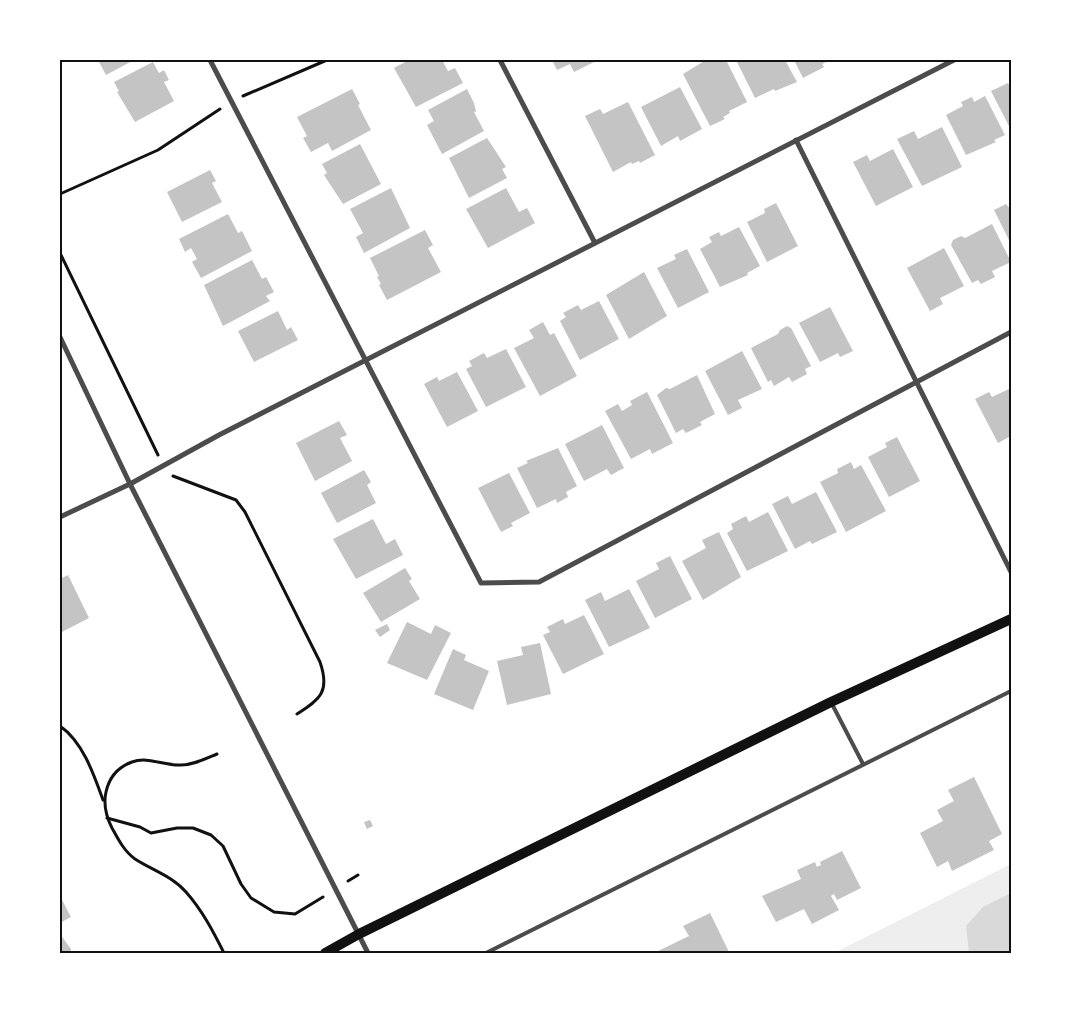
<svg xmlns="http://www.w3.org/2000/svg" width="1071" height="1013" viewBox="0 0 1071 1013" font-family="'Work Sans',sans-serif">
<rect width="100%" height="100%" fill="#fff"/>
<polygon fill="#eee" points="1011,864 1011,953 834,953"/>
<polygon fill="#d9d9d9" points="1011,893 1011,953 969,953 966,926 983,907"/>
<g fill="#c4c4c4">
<polygon points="98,60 134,60 106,75"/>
<polygon points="409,60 442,60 448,71 455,68 463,83 416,107 394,68"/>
<polygon points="552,60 598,60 574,72 570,64 557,70"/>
<polygon points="706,60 726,60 747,102 729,111 730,113 723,117 725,119 710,126 683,74"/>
<polygon points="736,60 785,60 797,82 775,91 774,89 755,98"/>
<polygon points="794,60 830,60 822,64 824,67 803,78"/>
<polygon points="153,62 159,73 164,70 169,80 164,82 174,101 135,122 117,92 119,91 114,82"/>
<polygon points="1008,83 1011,90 1011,130 991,91"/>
<polygon points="680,87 702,129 680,141 678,136 661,146 641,107"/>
<polygon points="352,89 360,104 358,105 371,130 332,151 328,143 311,152 303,138 307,136 297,117"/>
<polygon points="467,89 474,103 476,111 474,112 484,131 442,154 427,125 434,121 428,110"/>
<polygon points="985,96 1005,135 994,140 996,142 966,155 946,115 963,106 961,102 972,97 974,102"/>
<polygon points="628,102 655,155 640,163 639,161 632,164 631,162 613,172 585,116 600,109 603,114"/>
<polygon points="942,127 962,167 922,186 897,139 914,131 918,139"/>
<polygon points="487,138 506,167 502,169 507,178 469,198 449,158"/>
<polygon points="360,144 381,184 343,204 324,175 327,173 322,164"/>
<polygon points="893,149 913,187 876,206 853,162 867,155 870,161"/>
<polygon points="210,170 216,181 212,183 222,202 182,222 167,192"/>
<polygon points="391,188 410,228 364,253 356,237 363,233 350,209"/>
<polygon points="506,188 519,212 527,208 535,223 488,248 466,209"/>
<polygon points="776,203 798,246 767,262 747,222 765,213 764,209"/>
<polygon points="1006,204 1011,210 1011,244 994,210"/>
<polygon points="228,214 238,233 242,231 252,251 201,278 192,262 197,259 191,248 185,252 179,239"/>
<polygon points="992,224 1011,262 992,271 995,277 981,284 978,280 972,283 951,245 953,240 961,236 965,238"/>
<polygon points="739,227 760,266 747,273 748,275 720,287 700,249 712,242 709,237 719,232 721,236"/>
<polygon points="425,230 433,245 428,248 441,272 387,300 379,285 381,284 377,277 379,276 370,258"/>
<polygon points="944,248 964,286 940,298 943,304 930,311 907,268"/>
<polygon points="687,249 709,292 678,308 657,268 676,259 674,255"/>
<polygon points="252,260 262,279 266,277 274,292 266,296 270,301 223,326 204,285"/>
<polygon points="644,272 667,316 629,339 606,295"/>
<polygon points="599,301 619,339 580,360 560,321 566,317 563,313 578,305 581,310"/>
<polygon points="830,307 853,351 840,357 838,353 820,362 799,323"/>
<polygon points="278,311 287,330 291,327 298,340 254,362 238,331"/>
<polygon points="543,322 550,335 554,333 577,376 540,396 514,348 534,338 529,330"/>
<polygon points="787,326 791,328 811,366 805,369 807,374 792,382 789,377 774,386 771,380 768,382 751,348 778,334 780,330"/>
<polygon points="506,349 526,387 486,407 466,369 472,366 469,361 484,353 487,358"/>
<polygon points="742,351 762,389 738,400 742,408 728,415 705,371"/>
<polygon points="457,372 478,411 447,427 424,384 437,377 439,381"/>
<polygon points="697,375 715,414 700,422 702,425 686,433 683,429 676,433 657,395 666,388 670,389"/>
<polygon points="1011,388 1011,436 998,443 975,399 989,392 992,397"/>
<polygon points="647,392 673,443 652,454 650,449 631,459 605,411 618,404 622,411 632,405 630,401"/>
<polygon points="339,421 347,435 340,438 352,461 315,481 296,443"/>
<polygon points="602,425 624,468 611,475 607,469 584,481 565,444"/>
<polygon points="897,437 920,481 889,497 868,457 887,447 885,443"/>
<polygon points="558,448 577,486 566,492 568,497 557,503 556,499 537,508 517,468 528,463 526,461"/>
<polygon points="851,462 854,469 861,465 886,511 846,532 820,482 838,473 837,469"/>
<polygon points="364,470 371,482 367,485 376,503 337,523 321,493"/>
<polygon points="509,473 530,513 511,523 513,526 501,532 478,488"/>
<polygon points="816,492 837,532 812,544 810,541 795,549 772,504 788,496 792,504"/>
<polygon points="768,512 788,551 747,571 727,533 733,529 731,524 746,516 749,522"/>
<polygon points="373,519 386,544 395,539 403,555 356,579 333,539"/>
<polygon points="719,532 741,577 703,600 682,561 706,548 702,540"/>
<polygon points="670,556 692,599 655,618 636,581 659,569 656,563"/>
<polygon points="405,568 412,579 409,581 420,599 381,622 363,593"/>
<polygon points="68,575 89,618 60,633 60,579"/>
<polygon points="629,589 650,628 609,647 585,600 601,592 605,601"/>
<polygon points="584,615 604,654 563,674 543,635 550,632 547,627 563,619 565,624"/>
<polygon points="407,622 431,634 435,625 451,633 427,680 387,663"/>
<polygon points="387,624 390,630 380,637 375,630"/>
<polygon points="540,643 551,694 507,705 497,661 523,655 521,647"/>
<polygon points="453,649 466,655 464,660 489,671 473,710 434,694"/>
<polygon points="974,777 1002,834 989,841 994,850 952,871 948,861 937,867 920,833 943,821 937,810 954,801 948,790"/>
<polygon points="370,820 373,826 367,829 364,822"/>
<polygon points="842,851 861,888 837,900 834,894 831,896 839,910 812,924 804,909 776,922 762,896 801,879 797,870 815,862 817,867 821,865 820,862"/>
<polygon points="60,896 71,917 60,923"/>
<polygon points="710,913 729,952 654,953 689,936 683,926"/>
<polygon points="60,934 71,949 70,953 60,953"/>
</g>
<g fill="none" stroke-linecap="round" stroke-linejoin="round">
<g stroke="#111" stroke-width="3">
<polyline points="243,96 327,60"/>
<polyline points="60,194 158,150 220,109"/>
<polyline points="60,253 158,455"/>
<path d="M173,476L236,500L245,512L320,662C330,691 321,699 297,714"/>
<path d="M60,726C83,742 94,775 103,800"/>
<path d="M217,754C205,759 193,765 181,765C164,766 148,756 132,762C118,767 109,778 106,792C103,805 106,816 112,828C118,839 124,851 135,859C152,870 172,876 186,892C202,910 213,931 224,953"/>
<polyline points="107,818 140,827 151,833 177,828 193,828 211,835 223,846 241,884 251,898 274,912 295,914 323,897"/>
<polyline points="348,881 358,875"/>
</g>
<g stroke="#4c4c4c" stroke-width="4">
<polyline points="832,704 863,764"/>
<polyline points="486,953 1011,691"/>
</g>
<g stroke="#4c4c4c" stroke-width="5">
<polyline points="210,60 481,583 539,582 1011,332"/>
<polyline points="500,60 595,243"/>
<polyline points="796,140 1011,572"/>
<polyline points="60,337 130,484 368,953"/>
<polyline points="60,517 130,484 219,435 954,60"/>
</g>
<polyline stroke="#111" stroke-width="10" points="325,953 359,934 831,702 1011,619"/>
</g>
<rect width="1071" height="1013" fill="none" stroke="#ffffff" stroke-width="122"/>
<rect x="61" y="61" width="949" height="891" fill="none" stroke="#111" stroke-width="2"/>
</svg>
